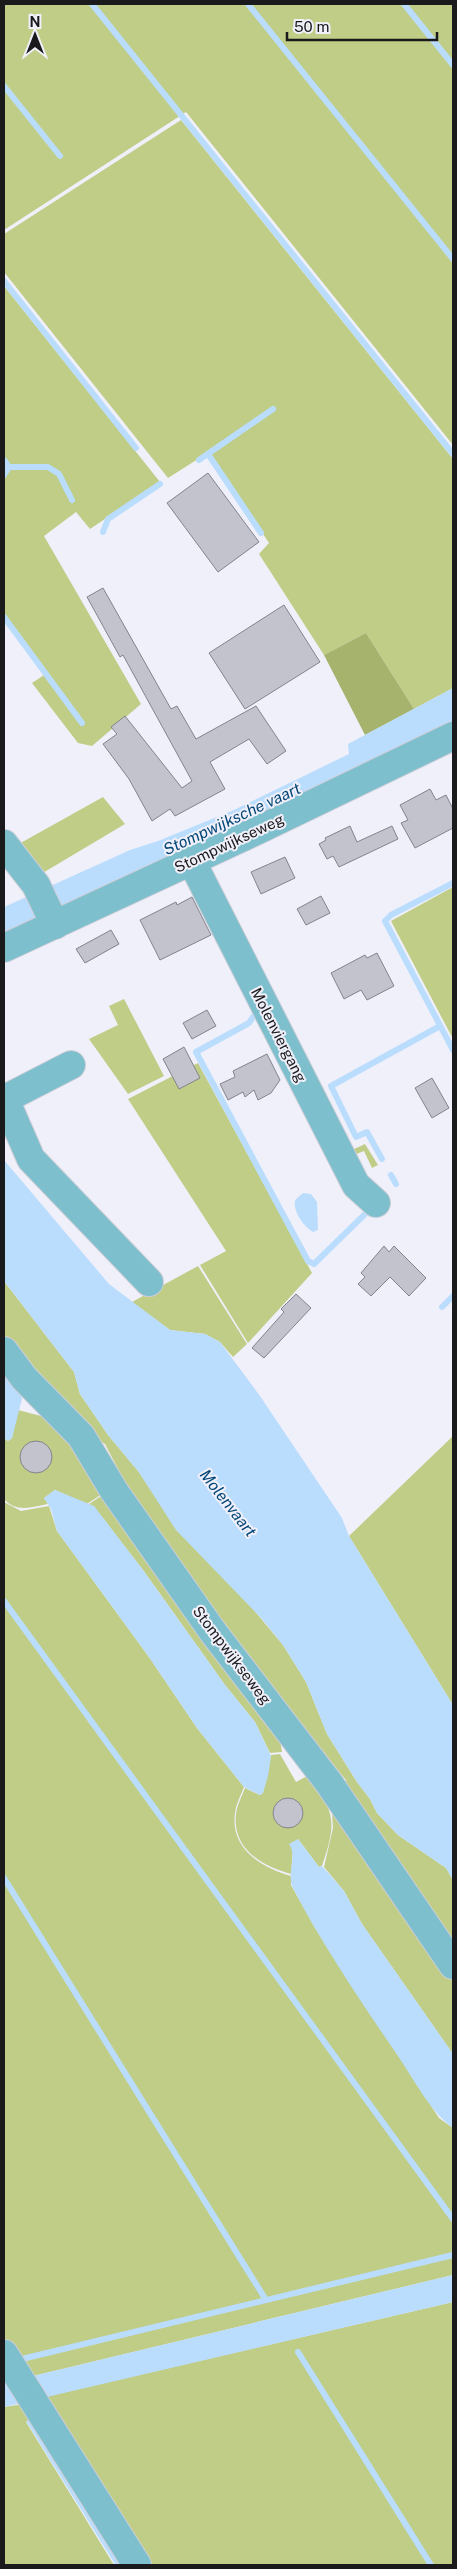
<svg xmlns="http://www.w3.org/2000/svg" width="457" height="2569" viewBox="0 0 457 2569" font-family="'Public Sans',sans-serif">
<rect width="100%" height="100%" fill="#f0f0fa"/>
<g fill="#c0cd87">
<polygon points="4,4 453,4 453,445 186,112 4,230"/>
<polygon points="181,120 453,459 453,688 414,709 366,633 324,655 259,554 269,543 209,452 168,478 4,272 4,234"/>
<polygon points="4,286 160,482 90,529 76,512 44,536 141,704 92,746 78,743 32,683 44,675 81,726 85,723 4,613 4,478 9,470 4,470"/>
<polygon points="103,797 125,824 41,874 17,845"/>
<polygon points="453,887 453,1039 391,921"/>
<polygon points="124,999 164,1076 128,1094 89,1039 118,1025 109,1006"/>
<polygon points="198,1063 312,1273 248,1343 200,1265 226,1251 128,1099"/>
<polygon points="324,1091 352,1150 365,1144 378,1165 372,1168 364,1151 349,1157 316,1094"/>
<polygon points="198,1266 247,1344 233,1357 220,1342 205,1334 170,1330 132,1302"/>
<polygon points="4,1281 74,1372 80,1394 108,1435 283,1645 306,1682 327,1734 357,1782 370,1799 377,1813 398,1835 446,1868 453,1880 453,1957 342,1796 346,1780 327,1757 308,1751 116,1474 118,1469 105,1444 92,1436 4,1343"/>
<path d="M18,1410L45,1417L59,1424L108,1490L87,1504L55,1490L44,1498L48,1504C32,1507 16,1513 4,1499V1438L8,1441L12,1438Z"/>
<polygon points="453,1436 453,1705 349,1536"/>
<polygon points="110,1490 277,1722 282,1752 270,1753 255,1722 225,1685 143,1570 94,1507 89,1504"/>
<path d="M4,1502L21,1511L49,1506L57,1531L149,1657L197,1728L244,1787C241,1795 236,1804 235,1813C230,1849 261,1867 291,1876V1885L315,1928L439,2118L453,2128V2275L4,2383Z"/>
<path d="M280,1754L296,1782L309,1775C335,1813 337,1822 322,1866L319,1867L298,1839L293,1849L291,1874C262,1866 232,1849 236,1814C237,1805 242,1796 245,1788L260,1795L263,1793L271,1755Z"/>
<polygon points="332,1812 453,1972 453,2054 362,1924 344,1891 324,1867 333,1828"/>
<polygon points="453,2302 453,2565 142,2565 39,2398"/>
<polygon points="29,2403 38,2417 26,2422 114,2565 4,2565 4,2407"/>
</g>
<polygon fill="#a6b36d" points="366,633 414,709 365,735 324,655"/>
<g fill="#bbddfd">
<polygon points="453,688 453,725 4,938 4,907 130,850 158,841 234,810 349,754 348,744"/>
<polygon points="4,1160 109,1284 170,1330 205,1334 220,1342 260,1396 342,1518 349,1536 453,1705 453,1880 446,1868 398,1835 377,1813 370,1799 357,1782 327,1734 306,1682 283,1645 262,1619 176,1530 138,1471 108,1435 80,1394 74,1372 4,1281"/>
<path d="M303,1193L311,1194L317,1202L318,1230L313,1232C303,1226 293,1212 295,1200Z"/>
<polygon points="4,1370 20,1391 22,1399 12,1438 8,1441 4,1438"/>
<polygon points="55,1490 94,1506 143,1570 225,1685 255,1722 271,1756 268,1776 263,1793 260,1795 244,1787 197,1728 149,1657 57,1531 51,1509 44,1498"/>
<path d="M298,1839L319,1867L322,1866L344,1891L362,1924L453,2054V2128C429,2110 415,2081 398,2056C361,2002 323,1946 293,1888C286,1874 298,1856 289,1844Z"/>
<polygon points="453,2275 453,2302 4,2407 4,2383"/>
</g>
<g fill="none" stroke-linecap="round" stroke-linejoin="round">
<g stroke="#bbddfd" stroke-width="6">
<polyline points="92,4 453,454"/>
<polyline points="248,4 453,259"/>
<polyline points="404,4 453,65"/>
<polyline points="4,86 60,156"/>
<polyline points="4,281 136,448"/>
<polyline points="208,454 261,533"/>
<polyline points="4,460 9,467 4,475"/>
<polyline points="199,460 273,409"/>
<polyline points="9,467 48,467 59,474 72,500"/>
<polyline points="103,532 108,519 160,484"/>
<polyline points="4,617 82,723"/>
<polyline points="453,883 391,915 385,921 453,1050"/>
<polyline points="253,1017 249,1023 196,1052 308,1261 314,1264 365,1214"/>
<polyline points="382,1159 367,1132 356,1137 331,1086 440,1026"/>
<polyline points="391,1175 396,1184"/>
<polyline points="442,1307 453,1296"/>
<polyline points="4,1601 453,2219"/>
<polyline points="4,1878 266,2300"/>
<polyline points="298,2352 431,2565"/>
<polyline points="22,2359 453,2255"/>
<polyline points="30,2422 119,2565"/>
</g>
</g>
<g fill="#c3c3cd" stroke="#83838c">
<polygon points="208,473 259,542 218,572 167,503"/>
<polygon points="103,588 171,709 177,706 196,739 256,706 286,751 267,764 249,739 210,762 225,789 175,816 170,809 152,821 129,779 103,744 117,734 111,727 125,716 182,788 192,781 123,655 120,657 87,597"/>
<polygon points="284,605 320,662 245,709 209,653"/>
<polygon points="430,789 436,800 446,795 453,809 453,828 415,848 401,823 408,820 400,805"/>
<polygon points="350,826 357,842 392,826 398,839 339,867 333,856 327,859 319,844 326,840 325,838"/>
<polygon points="285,857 295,878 261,894 251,872"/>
<polygon points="321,896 330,913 306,925 297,909"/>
<polygon points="192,897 211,935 160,960 140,920 176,902 177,905"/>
<polygon points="111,930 119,944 85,963 76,949"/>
<polygon points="377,953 394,986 367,1000 361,990 344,999 331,973 365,955 367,958"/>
<polygon points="207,1010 216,1026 192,1039 183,1023"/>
<polygon points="184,1047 200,1078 179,1089 163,1059"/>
<polygon points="267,1054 280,1080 271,1093 258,1100 254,1090 245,1097 243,1092 228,1100 220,1084 235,1077 233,1071"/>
<polygon points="432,1078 449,1108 432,1118 415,1088"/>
<polygon points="384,1246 389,1252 394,1246 426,1278 409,1296 390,1277 371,1296 358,1284 365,1277 361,1273"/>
<polygon points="296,1294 311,1308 264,1358 252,1348 284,1312 281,1309"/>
<circle cx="36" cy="1457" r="16"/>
<circle cx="288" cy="1813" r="15"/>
</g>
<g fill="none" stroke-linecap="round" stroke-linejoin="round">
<g stroke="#ceced7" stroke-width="30">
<g id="minor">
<polyline points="4,844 36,885 55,925"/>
<polyline points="191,860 356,1185 376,1203"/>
<polyline points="4,948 256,831 453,736"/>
<polyline points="4,1097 31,1159 149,1282"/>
<polyline points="5,1099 71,1065"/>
<polyline points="4,1351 24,1378 81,1436 114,1491 213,1632 329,1783 453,1965"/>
<polyline points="4,2354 137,2565"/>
</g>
</g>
<use href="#minor" stroke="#7ebfce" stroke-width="28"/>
</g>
<g text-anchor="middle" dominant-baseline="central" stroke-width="4" stroke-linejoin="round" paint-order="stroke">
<g font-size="15" fill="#1a1a1d" stroke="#f0f0fa">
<text transform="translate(229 843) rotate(-25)">Stompwijkseweg</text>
<text transform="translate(279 1035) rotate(63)">Molenviergang</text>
<text transform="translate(232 1655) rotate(53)">Stompwijkseweg</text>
</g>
<g font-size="16" font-style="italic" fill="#044777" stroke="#f0f0fa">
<text transform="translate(232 819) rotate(-25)">Stompwijksche vaart</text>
<text transform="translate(228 1503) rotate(52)">Molenvaart</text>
</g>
</g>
<rect width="457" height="2569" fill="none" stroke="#1a1a1d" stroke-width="10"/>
<g transform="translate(35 35)" stroke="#f0f0fa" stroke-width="4" paint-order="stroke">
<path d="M0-4L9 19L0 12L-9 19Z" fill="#1a1a1d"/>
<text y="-8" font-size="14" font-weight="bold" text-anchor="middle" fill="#1a1a1d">N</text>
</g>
<path d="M287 32v8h150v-8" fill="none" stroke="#1a1a1d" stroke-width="2.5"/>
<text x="294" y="32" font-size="15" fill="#1a1a1d" stroke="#f0f0fa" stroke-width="4" paint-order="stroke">50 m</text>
</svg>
